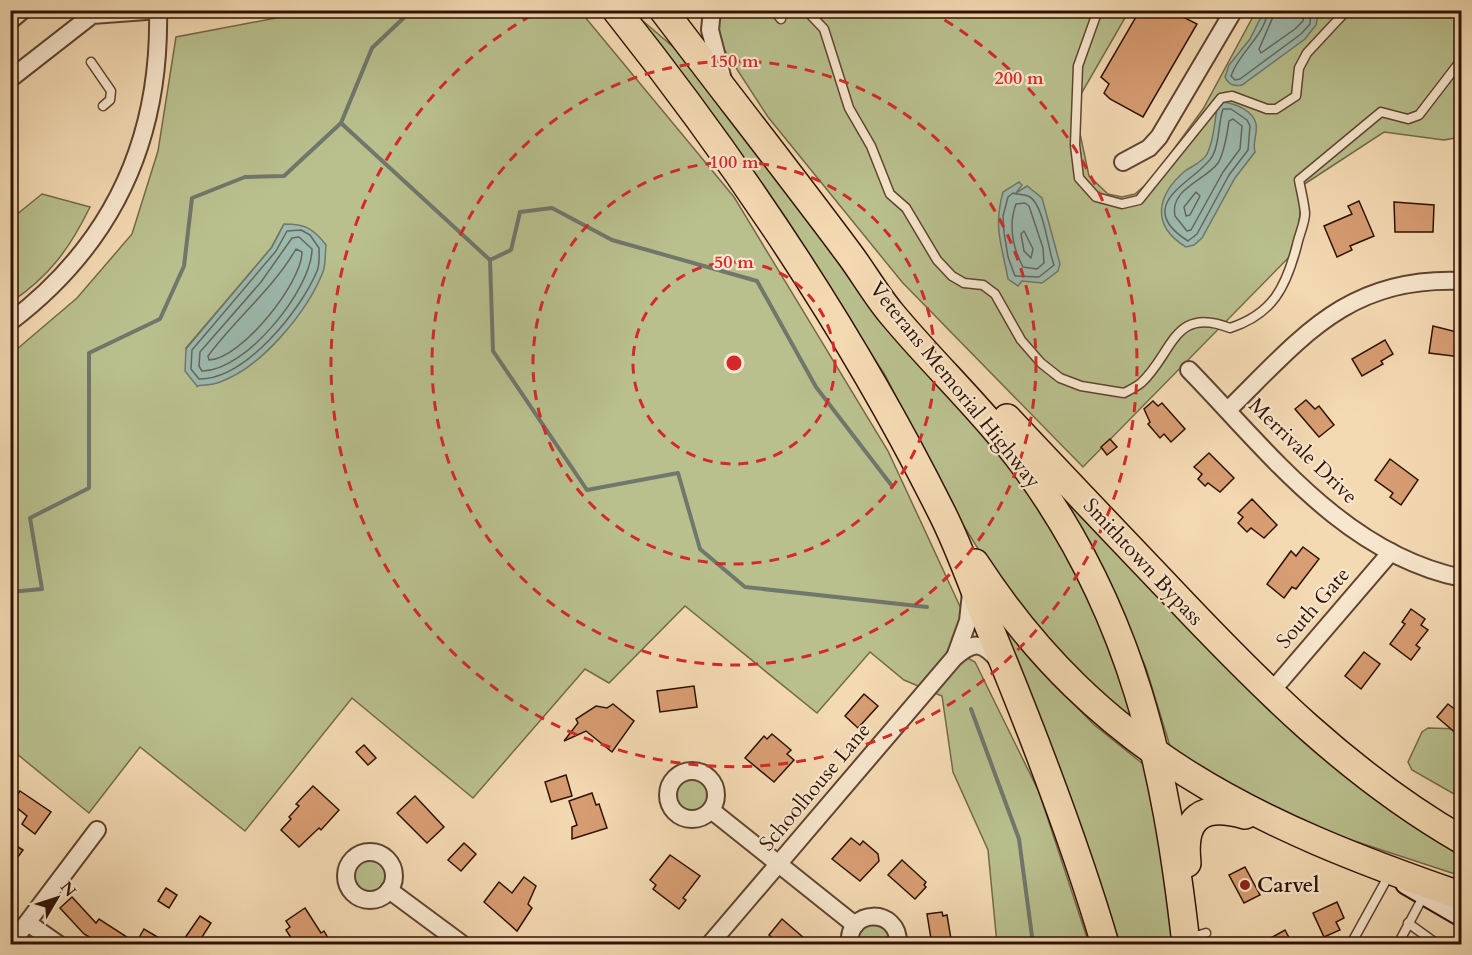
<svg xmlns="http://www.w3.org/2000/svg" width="1472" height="955" viewBox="0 0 1472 955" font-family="Cardo,serif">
<rect width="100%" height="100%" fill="#f4dab3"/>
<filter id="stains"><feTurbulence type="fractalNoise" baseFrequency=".00333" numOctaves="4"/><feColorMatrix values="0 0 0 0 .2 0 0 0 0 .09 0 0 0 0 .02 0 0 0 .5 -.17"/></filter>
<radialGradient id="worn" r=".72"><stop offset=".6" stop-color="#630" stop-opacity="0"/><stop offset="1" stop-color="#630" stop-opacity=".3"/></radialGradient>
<g fill="#b9c08e" stroke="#746949" stroke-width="1.5" fill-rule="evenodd">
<polygon points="1332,10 1461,11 1461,137 1444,140 1384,132 1303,185 1296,250 1083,467 902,282 768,117 716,37 718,11 1129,11 1081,94 1079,129 1089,176 1108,194 1122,197 1135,194 1152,179 1203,109 1256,11"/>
<path d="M293,11H580L734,197L888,451L964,615L955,651L975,662L1039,792L1089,944H997L988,850L953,772L942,696L904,680L870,652L817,713L685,606L609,683L585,669L473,798L352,698L245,831L140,747L89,813L11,749L10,355L77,298L132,234L158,151L176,37L276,18ZM284,224L197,386L186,348L272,247Z"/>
<polygon points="636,15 678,51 1013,470 1069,559 1104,628 1142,735 1066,663 995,576 952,507 885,375 796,240"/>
<path d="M42,194L90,207C70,248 49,277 11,302V219Z"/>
<polygon points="1051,479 1461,851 1461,876 1278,816 1173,756 1146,668 1104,571"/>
<polygon points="999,622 1093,724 1148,768 1175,944 1115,944"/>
<polygon points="1428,728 1461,729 1461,798 1412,770 1408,762 1422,732"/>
<circle cx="693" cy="796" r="19"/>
<circle cx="370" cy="876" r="19"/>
<polygon points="883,922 894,944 854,944 859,926"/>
</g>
<g fill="#9cbaaf" stroke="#70776b" stroke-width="1.5">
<path d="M1314,11L1318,15L1316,25L1305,39L1242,85C1233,87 1228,84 1225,77L1229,65L1250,39L1264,11Z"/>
<path d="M1222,102C1234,103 1253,110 1256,124C1258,133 1252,142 1255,152L1235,178L1202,238L1194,245L1186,247C1150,225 1157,195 1185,171C1192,166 1203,162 1207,154C1215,139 1214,120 1218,104Z"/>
<path d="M1019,182L1022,185L1016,193L1027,186L1042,198L1060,264L1058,271L1042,283L1022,281L1018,286L1008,279C1002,245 993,229 1003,192Z"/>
<path d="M284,224C305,224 313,228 326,245C325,253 326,264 323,272C307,312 262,367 220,382C213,385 204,385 197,386L185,371L186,349L272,247Z"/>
</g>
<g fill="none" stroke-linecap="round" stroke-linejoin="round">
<g stroke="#66665a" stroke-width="1.5">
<path d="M1268,10C1265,36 1239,52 1231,76L1235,80L1240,79L1301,34L1310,24L1311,10"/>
<polyline points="1276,10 1259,49 1261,53 1295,29 1303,21 1304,10"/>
<path d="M1223,109H1231L1247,120L1250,126L1248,150L1229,175L1197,234L1188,241C1128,203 1202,179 1213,155C1220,141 1218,124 1223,109Z"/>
<path d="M1233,119L1242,126L1240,149L1223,172L1191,230L1187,231L1175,216C1169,189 1206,180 1218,163C1225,151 1227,134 1229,121Z"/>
<polygon points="1196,192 1200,196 1190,215 1186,216 1184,207"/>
<path d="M1013,193C1018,195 1026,194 1030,197C1044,206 1048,250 1054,265L1039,277L1015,276L1008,257L1004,232L1003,216L1008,197Z"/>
<path d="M1016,204L1025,203L1029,206L1043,248L1044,263L1037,269L1023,267C1012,246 1008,226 1016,204Z"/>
<path d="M301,230L310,235L319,248C319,255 320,264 317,271C301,310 245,380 199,379L191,369L192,350L276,251L287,231Z"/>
<polygon points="1024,231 1033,249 1031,258 1024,251 1021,234"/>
<path d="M299,237L312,249C312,289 245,372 202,371L199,366L200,352L261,282L292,238Z"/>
<path d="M296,249L302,252C302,283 241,359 209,360L208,356C235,319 273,289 296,249Z"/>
</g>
<g stroke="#70776b" stroke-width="4">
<polyline points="341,123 490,260 493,351 587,490 678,473 700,549 745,587 927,607"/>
<polyline points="490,260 511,250 520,212 552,208 612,240 757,281 816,387 892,486"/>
<polyline points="10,592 42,589 30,518 89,488 89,353 160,319 184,266 192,198 245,177 284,176 341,123 372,48 412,10"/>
<polyline points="971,709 1019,839 1033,944"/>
</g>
</g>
<g fill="#d89d73" stroke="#2f1204" stroke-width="1.5">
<polygon points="1140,10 1189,10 1185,18 1197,24 1143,117 1110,99 1104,93 1109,84 1101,77"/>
<polygon points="1359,201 1374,236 1350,246 1352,250 1337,257 1324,226 1352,214 1348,206"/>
<polygon points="1394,202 1434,205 1433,232 1395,232"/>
<polygon points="1433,326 1461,333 1461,357 1429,353"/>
<polygon points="1385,340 1393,354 1381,361 1383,364 1362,376 1352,359"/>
<polygon points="1306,400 1315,409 1319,406 1334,425 1319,437 1295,409"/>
<polygon points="1153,401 1158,406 1162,403 1185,429 1171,442 1164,434 1160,438 1148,424 1150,422 1144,409"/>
<polygon points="1110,439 1117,447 1107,455 1101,447"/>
<polygon points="1209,453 1234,478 1220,492 1208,483 1205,486 1198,479 1202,474 1194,467"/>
<polygon points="1390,459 1418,480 1401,505 1390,497 1393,493 1375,480"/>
<polygon points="1252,499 1277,525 1264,538 1251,528 1247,532 1238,523 1243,517 1238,513"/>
<polygon points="1303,547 1319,559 1296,589 1292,587 1284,598 1267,584 1291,551 1296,556"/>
<polygon points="1411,609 1425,619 1421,625 1428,630 1416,645 1420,648 1411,660 1390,644 1405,624 1402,622"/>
<polygon points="1364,652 1380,664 1361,689 1345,676"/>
<polygon points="694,686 697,707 660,712 657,691"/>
<polygon points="864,694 878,706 858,728 845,716"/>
<polygon points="613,704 634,721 612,752 586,731 564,741 578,723 576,719 596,706 607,708"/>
<polygon points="1448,704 1461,714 1458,735 1437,717"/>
<polygon points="772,734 791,750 787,754 794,760 774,782 745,758 764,736 767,739"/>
<polygon points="364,745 376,758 368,765 356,752"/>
<polygon points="566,775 572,796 551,802 545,782"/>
<polygon points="313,786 339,810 321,830 319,828 299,847 281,830 291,819 289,817 299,806 296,804"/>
<polygon points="20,791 51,812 35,834 22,824 27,816 11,803"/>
<polygon points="592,793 596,805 599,804 607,828 572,839 572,827 577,825 569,801"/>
<polygon points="415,796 444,827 427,843 397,813"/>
<polygon points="851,838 860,845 863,841 878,854 879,861 860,881 832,859"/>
<polygon points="10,842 23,850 10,868"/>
<polygon points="464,843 476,854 461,871 448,860"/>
<polygon points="670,855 700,876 683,898 686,900 679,909 653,889 656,885 650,880"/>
<polygon points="902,860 926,882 924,885 926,887 915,899 888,875"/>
<polygon points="1245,867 1260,895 1244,903 1229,875"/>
<polygon points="524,877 536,886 528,904 532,908 517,931 484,902 499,882 512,893"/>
<polygon points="166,888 177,895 169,908 158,901"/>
<polygon points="72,897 96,923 99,919 136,943 144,929 171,945 103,945 84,934 60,908"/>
<polygon points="1337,902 1344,918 1336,922 1340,930 1324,937 1313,913"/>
<polygon points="305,908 321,933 324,931 332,945 302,945 298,938 293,941 286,930 290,927 286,921"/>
<polygon points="942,912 943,916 947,915 952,945 932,945 927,914"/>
<polygon points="200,916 211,923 202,937 213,945 180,945"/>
<polygon points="782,919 812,945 780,945 769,935"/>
<polygon points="1285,930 1293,945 1258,945"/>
</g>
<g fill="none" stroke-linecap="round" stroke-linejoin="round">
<g stroke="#604430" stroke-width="11">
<g id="service">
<polyline points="774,10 781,19"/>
<path d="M806,10L824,29L849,108L871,146L890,194L906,208L937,260L952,276L964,283L983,285L995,294L1021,340L1041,363L1060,378L1081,386L1124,393C1130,390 1136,387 1141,383C1173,354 1173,305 1230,328C1273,314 1286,287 1297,245C1299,235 1305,223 1305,213C1304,202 1301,191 1299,180L1381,112L1408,119L1419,115L1462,59"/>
<polyline points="1098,10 1078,66 1075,145 1079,178 1096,197 1122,204 1139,200 1221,98 1232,96 1267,109 1276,109 1296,96 1299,68 1307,53 1347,10"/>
<polyline points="91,62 111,91 110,100 103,106"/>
<polyline points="1408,923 1437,944"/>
<polyline points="1196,936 1206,933"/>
<polyline points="1351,944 1389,875"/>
<polyline points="1398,944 1424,895"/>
</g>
</g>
<g stroke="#604430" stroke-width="20">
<g id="minor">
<polyline points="712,10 710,30 723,80"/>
<polyline points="10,21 23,10"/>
<polyline points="10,79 92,15 160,10"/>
<polyline points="1123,162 1149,148 1159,137 1234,10"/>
<path d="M10,322C113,244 161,139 158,10"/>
<path d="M1189,370C1268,451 1344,554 1462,578"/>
<path d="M1228,410C1302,337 1348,276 1462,281"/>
<polyline points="955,657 968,621 971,593"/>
<polyline points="1270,693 1391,552"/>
<circle cx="692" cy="795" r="24"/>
<polyline points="711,810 855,925"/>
<circle cx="370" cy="876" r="24"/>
<polyline points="389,890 462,944"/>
<polyline points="28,923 58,944"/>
<polyline points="11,944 97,830"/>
<path d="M710,944L954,658C974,641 981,641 999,661"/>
<path d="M850,944C846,908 900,907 898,944"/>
</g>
</g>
<g stroke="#2f1204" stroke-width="26">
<polyline id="secondary" points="1407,883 1462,915"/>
</g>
<g stroke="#2f1204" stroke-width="30">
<g id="trunk">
<path d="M616,10C739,165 852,333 941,511C961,550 975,593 992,634C1034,736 1074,839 1105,944"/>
<path d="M663,10C725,92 789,173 850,255C864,274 876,295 891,313C933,364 982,409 1022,462C1132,610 1166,765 1186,944"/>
<path d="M1007,418C1062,477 1118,535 1173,593C1261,686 1349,775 1462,840"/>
<path d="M975,563C1099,753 1256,825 1462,896"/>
<path d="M1187,863C1182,817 1202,803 1245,815"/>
</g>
</g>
<use href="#service" stroke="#f8e7ce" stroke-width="8"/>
<use href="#minor" stroke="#f8e7ce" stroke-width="16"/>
<use href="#secondary" stroke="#f8e7ce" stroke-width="22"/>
<use href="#trunk" stroke="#f4dab3" stroke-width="27"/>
</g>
<g fill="none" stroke="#d62828" stroke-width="3" stroke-dasharray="10 8">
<circle cx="734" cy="363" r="101"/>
<circle cx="734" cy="363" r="201"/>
<circle cx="734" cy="363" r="302"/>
<path d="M929 11A403 403 0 1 1 539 11"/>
</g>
<circle fill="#8f2418" stroke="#f8e7ce" stroke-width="2" cx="1245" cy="885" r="6"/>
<g text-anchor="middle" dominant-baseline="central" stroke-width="4.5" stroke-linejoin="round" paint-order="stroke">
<g font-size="21" fill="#2f1204" stroke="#f8e7ce">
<text transform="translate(955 385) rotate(51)">Veterans Memorial Highway</text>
<text transform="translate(1303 451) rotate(44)">Merrivale Drive</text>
<text transform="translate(1143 562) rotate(47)">Smithtown Bypass</text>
<text transform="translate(1313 608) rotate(-49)">South Gate</text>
<text transform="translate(815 787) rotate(-50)">Schoolhouse Lane</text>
</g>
<g font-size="21" font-weight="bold" fill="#2f1204" stroke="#f8e7ce" text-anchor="start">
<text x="1257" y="885">Carvel</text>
</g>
</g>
<circle cx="734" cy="363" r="9" fill="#d62828" stroke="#f8e7ce" stroke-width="3"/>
<g font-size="18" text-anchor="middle" font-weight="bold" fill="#d62828" stroke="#f8e7ce" stroke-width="4.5" stroke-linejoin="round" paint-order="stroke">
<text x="734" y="67">150 m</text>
<text x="1019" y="84">200 m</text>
<text x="734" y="168">100 m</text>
<text x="734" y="268">50 m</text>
</g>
<rect width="1472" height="955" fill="none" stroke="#f4dab3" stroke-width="36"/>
<rect x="12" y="12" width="1448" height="931" fill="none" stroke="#2f1204" stroke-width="3"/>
<rect x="18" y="18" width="1436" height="919" fill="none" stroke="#2f1204" stroke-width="1.5"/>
<g transform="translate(57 898) rotate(51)" stroke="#f8e7ce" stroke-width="4.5" paint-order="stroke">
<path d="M0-4.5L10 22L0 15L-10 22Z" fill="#2f1204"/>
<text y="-9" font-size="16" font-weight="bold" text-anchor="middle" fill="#2f1204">N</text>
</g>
<rect width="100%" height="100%" filter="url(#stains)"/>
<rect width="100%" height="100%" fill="url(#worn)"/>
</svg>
